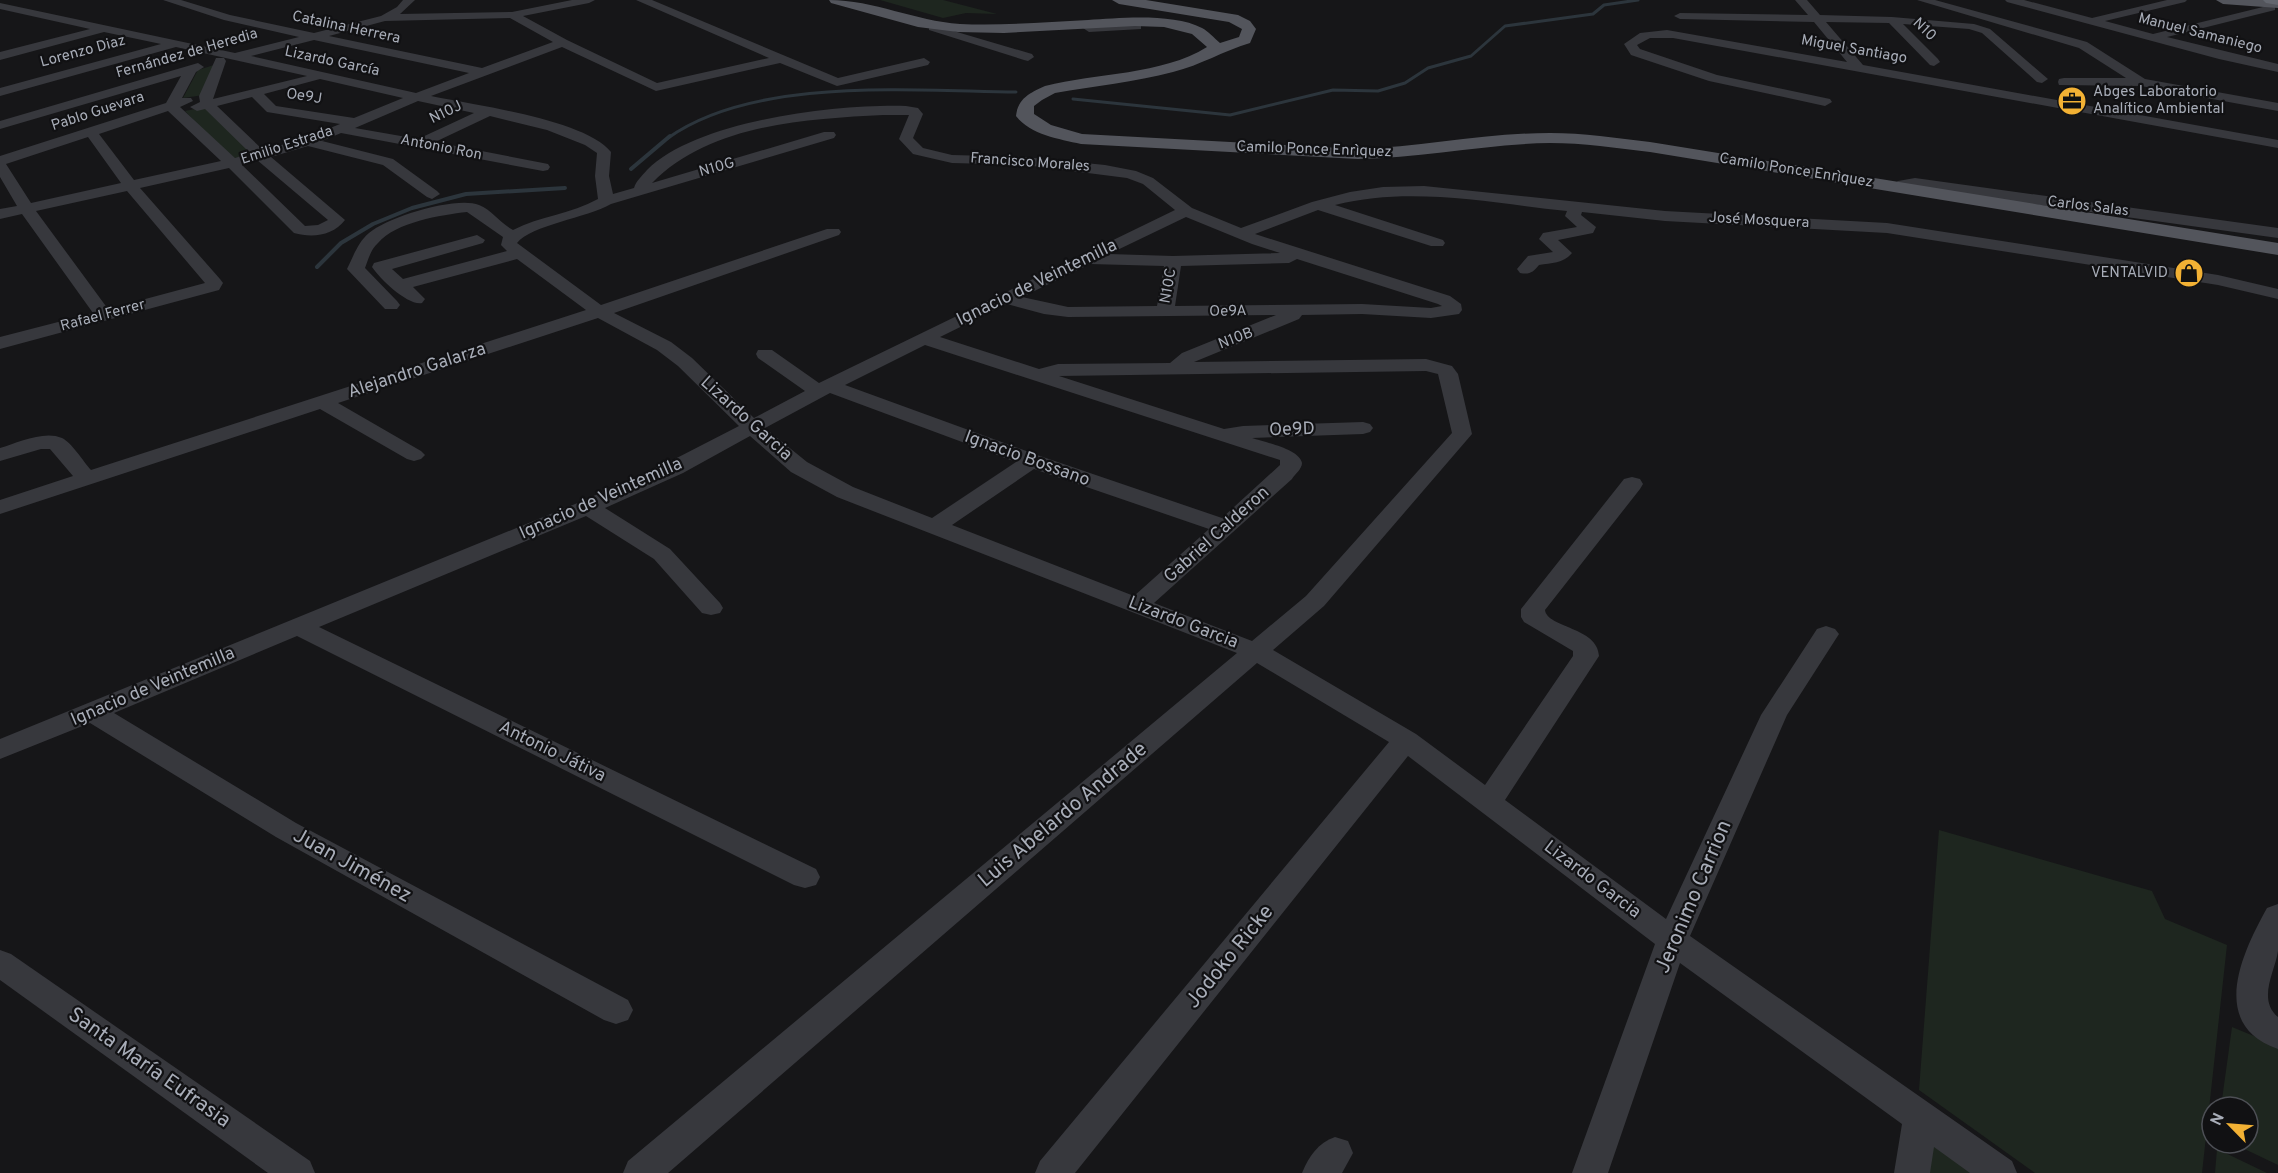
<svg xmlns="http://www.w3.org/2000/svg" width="2278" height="1173" viewBox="0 0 2278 1173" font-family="Overpass,sans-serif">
<rect width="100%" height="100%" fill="#161618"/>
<g fill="#1e261f">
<polygon points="880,0 943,0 997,14 966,13 943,18"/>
<polygon points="214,65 204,95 183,98 198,70"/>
<polygon points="205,107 252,154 231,159 185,111"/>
<polygon points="1939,830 2152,891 2165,919 2227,945 2202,1173 2035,1173 1919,1090"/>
<polygon points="2232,1027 2278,1046 2278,1165 2232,1143 2248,1143 2248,1107 2221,1107"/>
<polygon points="1931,1140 1971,1173 1928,1173"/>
<polygon points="2217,1149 2267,1173 2215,1173"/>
</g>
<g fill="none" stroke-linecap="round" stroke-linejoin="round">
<g stroke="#2c353c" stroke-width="3">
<polyline points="1073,99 1230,115 1333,90 1378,91 1405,83 1428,68 1471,56 1505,26 1593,14 1604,5 1638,0"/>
<path d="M668,138C755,76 914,91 1016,92"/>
</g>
<g stroke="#2c353c" stroke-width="4">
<polyline points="631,169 670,136"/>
<polyline points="317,267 341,243 373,224 412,208 466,194 565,188"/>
</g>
<g fill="#37383d" fill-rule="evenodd">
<path d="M163,0H181L230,15L314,33L381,16L397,7L403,0H415L400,14L512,12L572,0H595L589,3L523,16L567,40L657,83L769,58L636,0H652L838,78L924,58L930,62L928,65L837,86L780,63L656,91L562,47L431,96C473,105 585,119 611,152L609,176L613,194L634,188C636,181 642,176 647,170C697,120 837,104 906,106L918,108L923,114L913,138L923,148L952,155L1025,157L1105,165L1136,171L1153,178L1192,208L1241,228L1312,202L1350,192L1383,187L1424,186L1665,211L1887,223L2218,275L2278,289V299L2218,285L1887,233L1665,221L1582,212L1581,215L1596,227L1593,233L1558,240L1572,253C1564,263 1552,263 1539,265C1533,272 1530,275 1520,273L1517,269L1528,256L1553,252L1539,239L1543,233L1577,227L1565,216L1567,211C1490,203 1411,186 1335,205L1443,240L1445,243L1443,246H1431L1318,210L1255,234L1450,296L1461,304L1462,310L1459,314L1431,318L1362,314L1302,315L1299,319L1194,362L1426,359L1452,366L1458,374L1472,434L1324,606L1273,650L1416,734L1485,785L1573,656V651L1524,622L1521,617V609L1624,479L1632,477L1640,479L1643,484L1640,489L1545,610C1547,628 1598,627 1599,656L1505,800L1666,919L1761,715L1817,629L1826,626L1835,629L1839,634L1787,715L1690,936L2012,1161L2017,1173H1970L1934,1147L1930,1173H1894L1902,1124L1680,963L1608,1173H1572L1655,944L1408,756L1075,1173H1035L1040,1161L1389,742L1257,663L668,1173H623L628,1161L1237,653L837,497L791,472L750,436L683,473L605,508L670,549L720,603L723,608L720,613L711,615L702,613L654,559L586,516L319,627L816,869L820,877L816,885L805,888L794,885L297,636L114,713L296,823L628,1000L633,1010L628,1020L616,1024L604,1020L276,837L90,723L0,759V739L580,502L667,463L739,426L678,366L657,350L598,318L338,403L421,451L425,455L421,459L414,461L407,459L320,409L0,514V500L73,476L50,449H41L0,461V448C17,443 44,430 62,438C72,443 83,461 91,470L586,310L517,259L413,287L425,299L422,303C408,306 380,279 372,267L374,263L477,235L485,240L483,243L392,269L403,279L507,251L501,245L503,237L467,212C441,215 396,222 378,243C371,249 368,260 365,268L397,301L400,305L397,309H385L347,269C353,257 358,242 369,233C388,217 456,196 479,205C492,210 500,223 513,230C540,216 571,214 598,199L595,176L597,153L585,145L547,130L490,116L435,142L543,163L548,164L550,167L548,170L543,171L341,133L322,141L393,159L437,191L440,194L432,199L427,197L383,165L308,146L271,157L345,220C333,236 312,238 294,233L229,168L140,188L220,279L223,283L219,290L0,349V337L93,313L22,214L0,219V209L17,206L0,177V156L166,103L181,76L0,129V121L198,63L204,67L196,72L182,98H191L193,101L180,107L235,158L250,153L205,109L197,111L190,107L200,102L199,96L216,58H224L226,61L213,99L307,76L176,47L0,96V88L161,44L104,32L0,60V52L90,29L0,9V3L235,53L299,37L224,20ZM510,18L553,42L482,68L329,36L385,21ZM314,40L469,73L416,93L251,56ZM320,79L403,98L354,118L276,106L264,94ZM252,97L267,112L340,124L303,139L263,150L217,106ZM418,101L474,113L418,139L355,128ZM168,111L221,161L134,180L99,134ZM883,115H909L899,139L913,154L952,163L1025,165L1127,178L1143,184L1175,210L819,383L772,350H758L756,354L758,358L805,391L754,418L692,358L671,342L614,313L839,235L841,232L839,229H827L601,305L517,243C531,225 587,218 611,204L834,138L836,135L834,132H824L652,183C710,124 806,119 883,115ZM88,137L121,183L31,203L6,164ZM257,160L328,220L318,225L305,226L242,165ZM127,191L205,283L108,309L36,211ZM1186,217L1252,244L1280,253L1173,256L1109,254ZM1297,259L1438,304L1442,306L1431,308L1362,304L1175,306L1181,266L1289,263ZM1090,264L1164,266L1157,306L1068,307L1022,297ZM1007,304L1044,314L1068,317L1276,315L1182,353L1170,363L1058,364L1039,369L940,337ZM925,345L1280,460V465L1222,518L1040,456L845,385ZM1426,371L1438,374L1452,433L1306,596L1252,641L1154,603L1292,479C1295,474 1302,469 1302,463C1300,449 1264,442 1252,438L1363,434L1370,432L1373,428L1370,424L1363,422L1243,426L1224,429L1059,376ZM830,393L1016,462L932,518L853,487L807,462L765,428ZM1034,469L1209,529L1134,596L952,525Z"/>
<polygon points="1795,0 1807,0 1820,15 1892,17 1974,24 1990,29 2048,79 2042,83 2037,82 1982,33 1969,29 1903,24 1938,59 1940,62 1934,66 1930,65 1889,23 1826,22 1863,65 2278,140 2278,148 1673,38 1650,38 1637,45 1640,49 1717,75 1830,99 1832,102 1825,106 1709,81 1631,55 1624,44 1640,33 1667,30 1847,62 1814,22 1680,19 1674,16 1680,13 1808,15"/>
<polygon points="1917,0 1935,0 2087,42 2145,79 2278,103 2278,111 2141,86 2059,85 2058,82 2059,79 2064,78 2126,78 2079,48"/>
<polygon points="2005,0 2024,0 2092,18 2167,0 2187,0 2185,2 2105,21 2153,34 2271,5 2275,6 2275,10 2167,37 2278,64 2278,72 2219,59 2007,2"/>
<polygon points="935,22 940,27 1032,54 1034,57 1028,61 1024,60 929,30 929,26"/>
<polygon points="1137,23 1141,25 1141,29 1089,32 1083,28 1089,24"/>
<polygon points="1915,178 2278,228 2278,238 1915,188 1898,192 1890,187 1898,181"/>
<path d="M2278,904C2278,919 2278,936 2278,951C2275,972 2257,999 2278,1017V1049C2208,1025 2242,953 2267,908Z"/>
<polygon points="0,950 11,954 310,1161 315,1173 268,1173 0,980"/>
<path d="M1335,1137L1348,1141L1353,1153L1342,1173H1302C1309,1156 1318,1143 1335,1137Z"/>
</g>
<g fill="#53555c" fill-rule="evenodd">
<path d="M829,0C874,0 915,21 960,24C1002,26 1045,22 1088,20C1120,18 1173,13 1202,28C1208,31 1214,38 1220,43L1239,37L1242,29L1229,22L1119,4L1112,0H1146L1238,15L1250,21L1256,29L1250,43C1223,51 1201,65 1173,72C1135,82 1094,86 1055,93L1042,100L1034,106V114L1051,125L1082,134L1358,149C1422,147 1486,133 1550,133C1583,133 1617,138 1650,142L2278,243V255L1650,152C1617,148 1583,143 1550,143C1485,144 1422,158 1358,159L1081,144C1059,139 1031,135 1016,116C1018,98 1030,93 1045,86C1096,73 1162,75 1207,47L1192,34L1164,27L1135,26L1004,33L958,32L918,27L831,3Z"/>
<polygon points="2216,0 2278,0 2278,8 2223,4"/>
</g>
<polygon fill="#63666e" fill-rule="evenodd" points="2263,0 2278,0 2278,5 2266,3"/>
</g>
<defs>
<g id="office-disc" transform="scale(1.5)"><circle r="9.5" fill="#f2b134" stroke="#111113"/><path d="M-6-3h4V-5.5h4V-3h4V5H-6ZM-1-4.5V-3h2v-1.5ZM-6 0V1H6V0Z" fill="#111"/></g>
<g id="shop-disc" transform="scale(1.5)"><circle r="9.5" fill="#f2b134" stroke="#111113"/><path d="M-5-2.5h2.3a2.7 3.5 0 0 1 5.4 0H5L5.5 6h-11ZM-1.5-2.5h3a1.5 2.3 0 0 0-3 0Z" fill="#111"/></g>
</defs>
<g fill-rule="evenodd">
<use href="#office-disc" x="2072" y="101"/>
<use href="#shop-disc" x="2189" y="273"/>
</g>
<g text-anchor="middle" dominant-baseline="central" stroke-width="4.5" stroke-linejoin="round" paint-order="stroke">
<g font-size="15" fill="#a8adb8" stroke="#111113">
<text transform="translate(346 28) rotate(12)">Catalina Herrera</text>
<text transform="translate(1924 30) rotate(44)">N10</text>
<text transform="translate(2200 34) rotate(14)">Manuel Samaniego</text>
<text transform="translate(1854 50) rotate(10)">Miguel Santiago</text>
<text transform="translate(83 52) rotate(-15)">Lorenzo Diaz</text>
<text transform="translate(187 54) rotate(-16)">Fernández de Heredia</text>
<text transform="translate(332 62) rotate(12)">Lizardo García</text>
<text transform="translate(304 97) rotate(9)">Oe9J</text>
<text transform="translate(98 112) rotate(-18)">Pablo Guevara</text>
<text transform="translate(446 113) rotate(-26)">N10J</text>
<text transform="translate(287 146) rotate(-18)">Emilio Estrada</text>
<text transform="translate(441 148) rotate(11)">Antonio Ron</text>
<text transform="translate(1314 150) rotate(2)">Camilo Ponce Enrìquez</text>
<text transform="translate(1030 163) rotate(4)">Francisco Morales</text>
<text transform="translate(717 168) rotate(-16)">N10G</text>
<text transform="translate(1796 171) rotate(9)">Camilo Ponce Enrìquez</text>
<text transform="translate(2088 207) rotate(7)">Carlos Salas</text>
<text transform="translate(1759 221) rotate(3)">José Mosquera</text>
<text transform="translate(1169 286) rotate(-80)">N10C</text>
<text transform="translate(1228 312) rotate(-1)">Oe9A</text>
<text transform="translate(103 316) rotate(-15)">Rafael Ferrer</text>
<text transform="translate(1236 339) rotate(-21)">N10B</text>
</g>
<g font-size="15" fill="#a8adb8" stroke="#111113" text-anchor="start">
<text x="2093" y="92">Abges Laboratorio<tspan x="2093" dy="17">Analítico Ambiental</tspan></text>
<text x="2168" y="273" text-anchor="end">VENTALVID</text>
</g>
<g font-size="18" fill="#a8adb8" stroke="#111113">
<text transform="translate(1037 283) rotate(-26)">Ignacio de Veintemilla</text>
<text transform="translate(417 371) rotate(-18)">Alejandro Galarza</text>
<text transform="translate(746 419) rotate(42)">Lizardo Garcia</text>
<text transform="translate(1292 430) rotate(-2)">Oe9D</text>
<text transform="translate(1027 459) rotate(20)">Ignacio Bossano</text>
<text transform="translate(601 499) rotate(-24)">Ignacio de Veintemilla</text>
<text transform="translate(1217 535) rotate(-42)">Gabriel Calderon</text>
<text transform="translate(1183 623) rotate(21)">Lizardo Garcia</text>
<text transform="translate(153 687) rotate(-23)">Ignacio de Veintemilla</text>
<text transform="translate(552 752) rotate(26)">Antonio Játiva</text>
<text transform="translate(1592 880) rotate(37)">Lizardo Garcia</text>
</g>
<g font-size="21" fill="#a8adb8" stroke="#111113">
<text transform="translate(1063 815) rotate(-40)">Luis Abelardo Andrade</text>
<text transform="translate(352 866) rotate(29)">Juan Jiménez</text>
<text transform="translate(1694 897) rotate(-67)">Jeronimo Carrion</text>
<text transform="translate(1230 957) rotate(-51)">Jodoko Ricke</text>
<text transform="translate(149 1068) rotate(35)">Santa María Eufrasia</text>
</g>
</g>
<g transform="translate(2230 1125) rotate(295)"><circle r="28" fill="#111113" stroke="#4d4f55" stroke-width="1.5"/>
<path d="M0-4.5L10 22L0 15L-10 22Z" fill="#f2b134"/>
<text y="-9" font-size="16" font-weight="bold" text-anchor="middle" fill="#a8adb8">N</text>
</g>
</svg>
